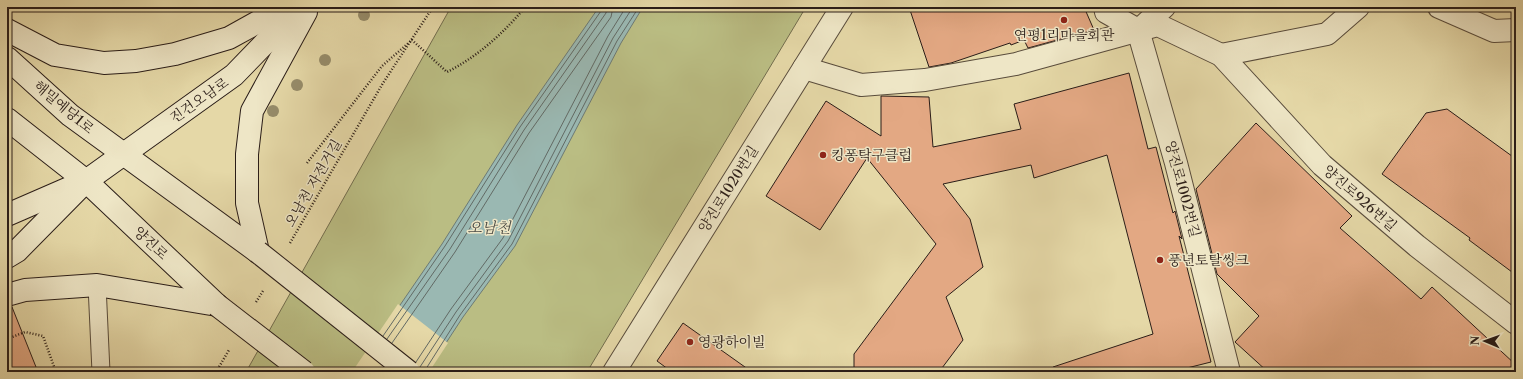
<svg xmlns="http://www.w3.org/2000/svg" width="1523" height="379" viewBox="0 0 1523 379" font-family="'Libre Caslon Text','Noto Serif KR',serif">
<rect width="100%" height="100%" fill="#e5d8a7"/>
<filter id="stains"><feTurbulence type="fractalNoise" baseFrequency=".005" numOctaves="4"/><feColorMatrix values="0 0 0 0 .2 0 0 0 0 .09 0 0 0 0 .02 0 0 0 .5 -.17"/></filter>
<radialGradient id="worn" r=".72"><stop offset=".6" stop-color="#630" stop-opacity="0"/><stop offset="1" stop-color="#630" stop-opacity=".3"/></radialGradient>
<polygon fill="#babd83" stroke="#726d4e" points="451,7 806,7 587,372 246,372"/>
<polygon fill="#9ab8b2" stroke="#6d7a74" points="599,7 643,7 621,43 515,246 463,317 427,372 354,372 442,244 517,125"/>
<polygon fill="#e5d8a7" points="398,304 448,343 429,372 352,372"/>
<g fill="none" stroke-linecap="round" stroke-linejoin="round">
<g stroke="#626a65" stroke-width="1">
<polyline points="383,336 445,246 520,127 601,11 602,7"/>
<polyline points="387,339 450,249 524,130 606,13 607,7"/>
<polyline points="392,343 455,252 529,133 611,17 613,7"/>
<polyline points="416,362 451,309 503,238 608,36 626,7"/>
<polyline points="420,367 456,312 508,241 613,38 633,7"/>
<polyline points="424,372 460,315 512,244 617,41 639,7"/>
</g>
</g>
<g fill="#e3a883" stroke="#2a1d18">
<polygon points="909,7 1084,7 1094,30 1028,48 1024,40 1011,45 1010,43 951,63 929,67"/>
<polygon points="1129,73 1148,149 1156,147 1173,213 1175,211 1182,239 1179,236 1211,362 1171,372 1054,372 1053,367 1153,334 1107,155 1034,178 1031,165 943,184 970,219 983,267 946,297 963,340 939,372 854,372 854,354 936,244 867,158 820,230 766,196 826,101 881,136 881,96 929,97 933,147 1021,129 1014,104"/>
<polygon points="1447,109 1516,159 1516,275 1469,240 1470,238 1382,174 1426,113"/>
<polygon points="1256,123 1352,216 1340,228 1421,299 1432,287 1516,365 1516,372 1268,372 1235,342 1259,316 1217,274 1196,189"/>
<polygon points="7,307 12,307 38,372 7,372"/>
<polygon points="683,323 752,372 672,372 657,361"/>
</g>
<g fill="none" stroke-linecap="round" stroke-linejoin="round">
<g stroke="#594c3c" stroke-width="19">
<polyline id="lane" points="97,285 101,372"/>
</g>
<g stroke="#594c3c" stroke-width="24">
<g id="street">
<polyline points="1105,7 1106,12 1138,30 1176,163 1229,372"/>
<polyline points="1439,7 1494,31 1516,30"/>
<polyline points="1139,30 1164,7"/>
<polyline points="1221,55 1327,34 1358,7"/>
<polyline points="804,68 861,85 925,80 1016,64 1158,25 1221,55 1322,165 1417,246 1516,323"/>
<polyline points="614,372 842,7"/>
</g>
</g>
<g stroke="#2a1d18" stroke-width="24">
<g id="secondary">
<polyline points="7,30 55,55 104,63 136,61 175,54 229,38 285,7"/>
<polyline points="7,58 70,115 258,252"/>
<polyline points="7,119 86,181 217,305"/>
<polyline points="7,215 76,185"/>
<polyline points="258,252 247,203 247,154 252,111 306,12"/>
<polyline points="7,257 17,251 86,181 234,75 300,7"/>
<polyline points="7,295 25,290 97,285 217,305"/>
</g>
</g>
<g stroke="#2a1d18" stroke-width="2.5" stroke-dasharray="1 2" stroke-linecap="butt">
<path d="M307,163L382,66L412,40L447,72C477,57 504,33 525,7"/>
<polyline points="290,243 383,83 433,7"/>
<polyline points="256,302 263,291"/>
<polyline points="7,339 25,332 43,336 56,372"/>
<polyline points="216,372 229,350"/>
</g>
<use href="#lane" stroke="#eee6c6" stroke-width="17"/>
<use href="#street" stroke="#eee6c6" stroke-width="22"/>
<use href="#secondary" stroke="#eee6c6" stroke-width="22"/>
<g stroke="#2a1d18" stroke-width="24" stroke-linecap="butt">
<g id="secondary-bridge">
<polyline points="258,252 409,372"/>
<polyline points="217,305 304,372"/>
</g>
</g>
<use href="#secondary-bridge" stroke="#eee6c6" stroke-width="22"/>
</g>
<g fill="#968c6a">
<circle cx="364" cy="15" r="6"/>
<circle cx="325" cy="60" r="6"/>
<circle cx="297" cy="85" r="6"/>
<circle cx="273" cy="111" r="6"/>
</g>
<g fill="#8f2418" stroke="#eee6c6" stroke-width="1.5">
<circle cx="1064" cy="20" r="4"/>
<circle cx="823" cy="155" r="4"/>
<circle cx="1160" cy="260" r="4"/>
<circle cx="690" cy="342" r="4"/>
</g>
<g text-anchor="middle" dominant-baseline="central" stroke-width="3" stroke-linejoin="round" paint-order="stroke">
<g font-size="14" fill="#2a1d18" stroke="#eee6c6" text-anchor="start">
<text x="1064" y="35" text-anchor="middle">연평1리마을회관</text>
<text x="831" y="155">킹퐁탁구클럽</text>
<text x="1168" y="260">풍년토탈씽크</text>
<text x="698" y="342">영광하이빌</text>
</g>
<g font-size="14" fill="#2a1d18" stroke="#eee6c6">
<text transform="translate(199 100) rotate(-35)">진건오남로</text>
<text transform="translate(64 107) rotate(40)">해밀예당1로</text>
<text transform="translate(313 183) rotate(-60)">오남천 자전거길</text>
<text transform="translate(728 189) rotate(-58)">양진로1020번길</text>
<text transform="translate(1183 189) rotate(75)">양진로1002번길</text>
<text transform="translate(1360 198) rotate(41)">양진로926번길</text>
<text transform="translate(151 243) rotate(43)">양진로</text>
</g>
<g font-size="15" font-style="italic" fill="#4c4c46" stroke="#eee6c6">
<text x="489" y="227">오남천</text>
</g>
</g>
<rect width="1523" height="379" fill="none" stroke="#e5d8a7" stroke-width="24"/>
<rect x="8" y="8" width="1507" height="363" fill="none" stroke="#2a1d18" stroke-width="2"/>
<rect x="12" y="12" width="1499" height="355" fill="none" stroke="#2a1d18"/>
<g transform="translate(1485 341) rotate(272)" stroke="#eee6c6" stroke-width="3" paint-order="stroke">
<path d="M0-3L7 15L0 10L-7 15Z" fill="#2a1d18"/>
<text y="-6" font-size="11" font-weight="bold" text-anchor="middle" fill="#2a1d18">N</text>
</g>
<rect width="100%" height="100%" filter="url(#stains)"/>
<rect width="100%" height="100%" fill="url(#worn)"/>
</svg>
